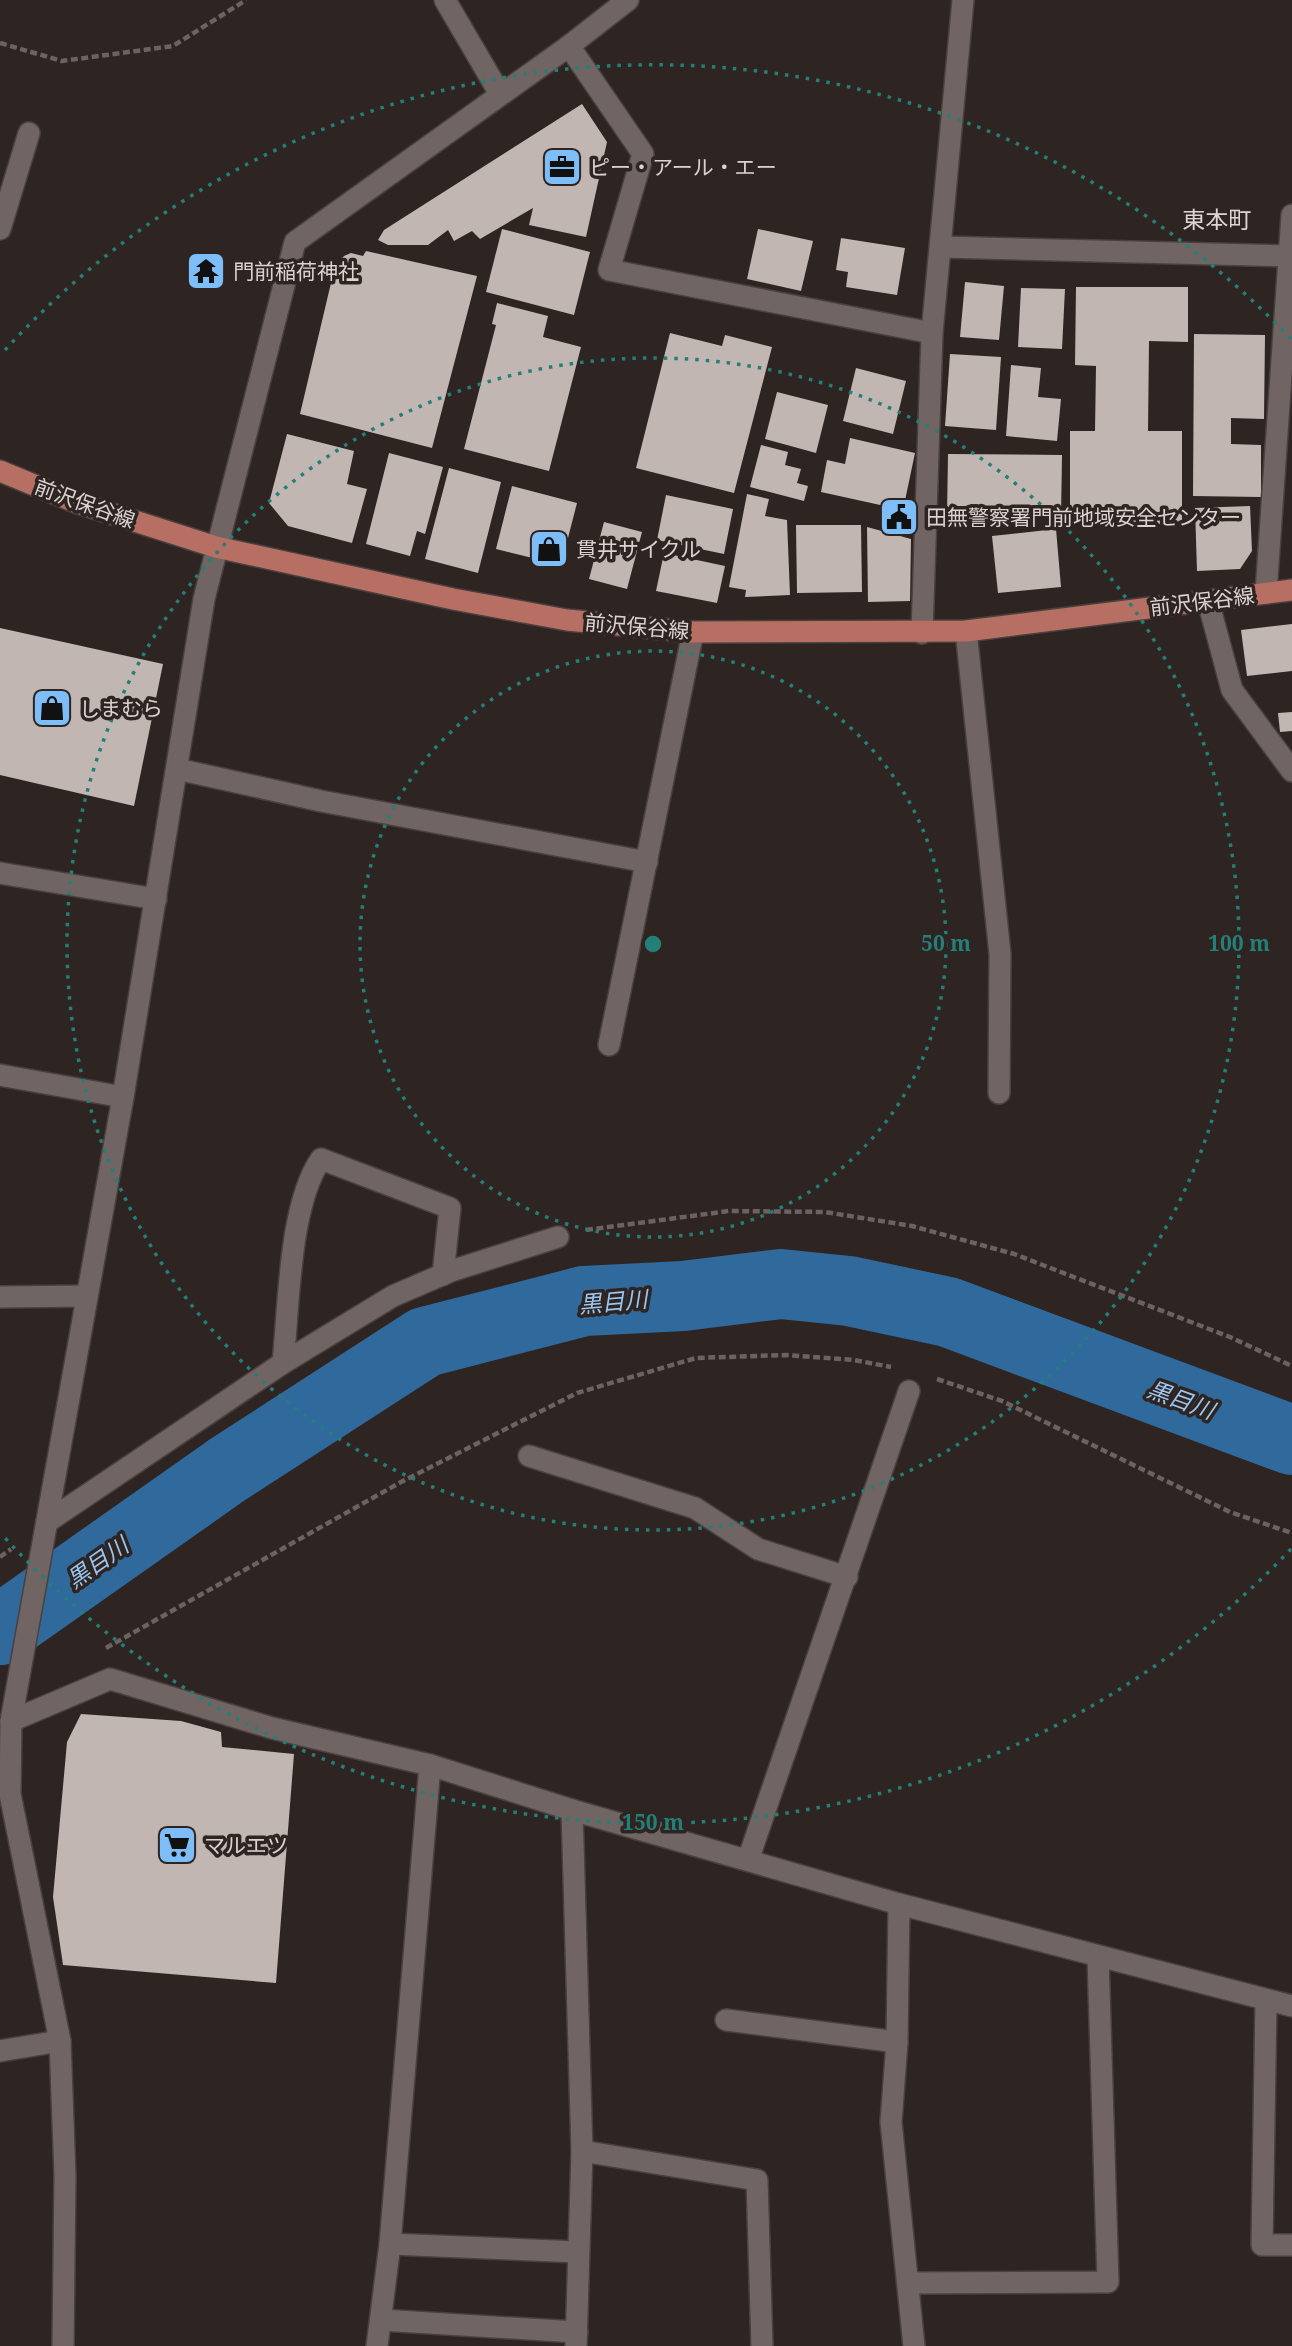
<svg xmlns="http://www.w3.org/2000/svg" width="1292" height="2346" viewBox="0 0 1292 2346" font-family="'Noto Serif','Noto Sans JP',serif">
<rect width="100%" height="100%" fill="#2e2422"/>
<g fill="none" stroke-linecap="round" stroke-linejoin="round">
<polyline stroke="#30699c" stroke-width="70" points="0,1630 227,1470 425,1342 584,1301 683,1296 781,1284 849,1291 948,1312 1292,1440"/>
</g>
<g fill="#c2b6b3">
<polygon points="582,104 607,142 586,237 529,225 533,208 480,239 472,231 454,241 448,230 428,245 388,245 378,240 384,230"/>
<polygon points="502,229 590,252 574,315 486,292"/>
<polygon points="758,229 813,241 801,291 747,279"/>
<polygon points="841,238 905,248 897,295 846,287 848,272 836,270"/>
<polygon points="366,251 477,276 432,448 300,414 335,266 344,256 351,253 363,256"/>
<polygon points="965,282 1004,286 999,340 960,337"/>
<polygon points="1076,287 1188,287 1188,342 1149,341 1148,431 1182,431 1182,524 1070,523 1070,431 1095,431 1096,366 1075,365"/>
<polygon points="1021,288 1065,289 1062,349 1018,347"/>
<polygon points="497,303 548,316 543,337 581,347 549,471 464,449 496,325 492,324"/>
<polygon points="670,333 722,346 725,335 772,347 734,493 636,468"/>
<polygon points="1194,334 1265,335 1264,419 1231,418 1231,444 1261,445 1261,497 1193,496"/>
<polygon points="950,354 1001,357 996,430 945,426"/>
<polygon points="1011,365 1041,368 1038,397 1061,399 1057,441 1006,436"/>
<polygon points="856,368 906,381 893,434 843,421"/>
<polygon points="777,392 828,405 816,453 765,439"/>
<polygon points="287,434 354,451 347,484 367,489 352,543 288,526 269,503"/>
<polygon points="850,438 915,453 903,510 821,492 827,460 845,464"/>
<polygon points="761,445 788,452 785,465 801,469 797,483 808,486 804,501 750,487"/>
<polygon points="389,453 443,467 425,534 417,531 410,556 366,544"/>
<polygon points="948,454 1062,455 1061,516 947,515"/>
<polygon points="449,468 501,482 478,573 425,559"/>
<polygon points="512,486 577,503 561,565 496,549"/>
<polygon points="747,494 769,499 765,516 787,520 790,595 745,597 746,590 729,587"/>
<polygon points="666,495 733,509 724,554 657,540"/>
<polygon points="1250,506 1252,551 1240,569 1197,571 1195,508"/>
<polygon points="604,522 642,532 627,589 589,579"/>
<polygon points="796,525 861,525 862,592 797,593"/>
<polygon points="867,527 911,539 910,601 868,602"/>
<polygon points="1056,529 1061,587 998,593 992,536"/>
<polygon points="664,553 725,566 717,603 656,591"/>
<polygon points="1292,624 1292,671 1247,676 1241,630"/>
<polygon points="0,628 163,664 134,806 0,775"/>
<polygon points="1292,712 1292,731 1280,732 1278,713"/>
<polygon points="81,1714 181,1721 221,1732 222,1747 294,1754 276,1983 63,1965 53,1897 67,1742"/>
</g>
<g fill="none" stroke-linecap="round" stroke-linejoin="round">
<g stroke="#49403f" stroke-width="24">
<g id="minor">
<polyline points="445,0 500,94"/>
<polyline points="569,46 643,154 609,270 932,333"/>
<polyline points="0,229 29,133"/>
<polyline points="941,247 1291,256"/>
<polyline points="1266,593 1292,215"/>
<polyline points="1208,601 1232,690 1292,771"/>
<polyline points="966,631 1000,954 999,1093"/>
<polyline points="922,633 932,333 963,0"/>
<polyline points="177,769 321,801 647,862"/>
<polyline points="0,873 156,899"/>
<polyline points="609,1045 693,632"/>
<polyline points="0,1075 123,1097"/>
<polyline points="0,1297 87,1296"/>
<path d="M283,1363C289,1305 289,1205 321,1159L450,1208L443,1275"/>
<polyline points="529,1456 695,1508 758,1549 847,1577"/>
<polyline points="47,1522 283,1363 393,1296 451,1271 558,1237"/>
<polyline points="11,1721 110,1679 272,1728 430,1765 572,1810 899,1904 1292,2006"/>
<polyline points="572,1810 582,2151 576,2346"/>
<polyline points="748,1860 909,1391"/>
<polyline points="899,1904 897,2042 891,2122 914,2346"/>
<polyline points="1266,2000 1262,2245 1292,2245"/>
<polyline points="726,2020 897,2042"/>
<polyline points="0,2051 60,2041"/>
<polyline points="582,2151 757,2180 762,2346"/>
<polyline points="390,2244 578,2252"/>
<polyline points="908,2283 1108,2282 1098,1957"/>
<polyline points="381,2320 577,2332"/>
<polyline points="63,2346 65,2176 60,2041 10,1794 11,1721 123,1097 204,599 295,242 569,46 628,0"/>
<polyline points="377,2346 390,2244 430,1765"/>
</g>
</g>
<g stroke="#49403f" stroke-width="24">
<polyline id="major" points="0,471 75,502 216,547 453,599 567,620 693,632 966,631 1292,590"/>
</g>
<g stroke="#6b6261" stroke-width="4.5" stroke-dasharray="7 3.5" stroke-linecap="butt">
<polyline points="0,43 62,61 173,46 246,0"/>
<polyline points="586,1230 729,1211 825,1212 912,1226 1014,1254 1230,1337 1292,1366"/>
<polyline points="937,1379 1002,1401 1230,1512 1292,1533"/>
<polyline points="0,1557 11,1549"/>
<polyline points="106,1648 401,1482 577,1393 696,1358 786,1355 854,1360 891,1367"/>
</g>
<use href="#minor" stroke="#706562" stroke-width="21"/>
<use href="#major" stroke="#b66f62" stroke-width="21"/>
</g>
<g fill="none" stroke="#237f78" stroke-width="3.5" stroke-dasharray="3.5 7">
<circle cx="653" cy="944" r="293"/>
<circle cx="653" cy="944" r="586"/>
<path d="M1291 1549A879 879 0 0 1 5 1538M5 350A879 879 0 0 1 1291 339"/>
</g>
<defs>
<g id="office-square" transform="scale(2.0125)"><rect x="-9" y="-9" width="18" height="18" rx="4" fill="#7dbef9" stroke="#2e2422"/><path d="M-6-3h4V-5.5h4V-3h4V5H-6ZM-1-4.5V-3h2v-1.5ZM-6 0V1H6V0Z" fill="#111"/></g>
<g id="temple-square" transform="scale(2.0125)"><rect x="-9" y="-9" width="18" height="18" rx="4" fill="#7dbef9" stroke="#2e2422"/><path d="M0-6L5-2H3V0L6.5 2.5H4V6H1.5V3h-3V6H-4V2.5H-6.5L-3 0V-2H-5Z" fill="#111"/></g>
<g id="civic-square" transform="scale(2.0125)"><rect x="-9" y="-9" width="18" height="18" rx="4" fill="#7dbef9" stroke="#2e2422"/><path d="M-.6-6.5H3V-4.5H.6V-3L4-1V1h2V6H-6V1h2V-1L-.6-3ZM-1.2 2.5V6h2.4V2.5Z" fill="#111"/></g>
<g id="shop-square" transform="scale(2.0125)"><rect x="-9" y="-9" width="18" height="18" rx="4" fill="#7dbef9" stroke="#2e2422"/><path d="M-5-2.5h2.3a2.7 3.5 0 0 1 5.4 0H5L5.5 6h-11ZM-1.5-2.5h3a1.5 2.3 0 0 0-3 0Z" fill="#111"/></g>
<g id="supermarket-square" transform="scale(2.0125)"><rect x="-9" y="-9" width="18" height="18" rx="4" fill="#7dbef9" stroke="#2e2422"/><path d="M-6-5.5h2.5l.6 2H6L4.5 2H-2.5L-4.4-4H-6ZM-1.5 3.2a1.3 1.3 0 1 0 .1 0ZM3 3.2a1.3 1.3 0 1 0 .1 0Z" fill="#111"/></g>
</defs>
<g fill-rule="evenodd">
<use href="#office-square" x="562" y="167"/>
<use href="#temple-square" x="206" y="271"/>
<use href="#civic-square" x="899" y="517"/>
<use href="#shop-square" x="549" y="549"/>
<use href="#shop-square" x="52" y="708"/>
<use href="#supermarket-square" x="177" y="1845"/>
</g>
<g text-anchor="middle" dominant-baseline="central" stroke-width="7" stroke-linejoin="round" paint-order="stroke">
<g font-size="21" fill="#dad3d2" stroke="#2e2422" text-anchor="start">
<text x="589" y="167">ピー・アール・エー</text>
<text x="233" y="271">門前稲荷神社</text>
<text x="926" y="517">田無警察署門前地域安全センター</text>
<text x="576" y="549">貫井サイクル</text>
<text x="79" y="708">しまむら</text>
<text x="204" y="1845">マルエツ</text>
</g>
<g font-size="21" fill="#dad3d2" stroke="#2e2422">
<text transform="translate(85 503) rotate(20)">前沢保谷線</text>
<text transform="translate(1202 601) rotate(-7)">前沢保谷線</text>
<text transform="translate(637 626) rotate(5)">前沢保谷線</text>
</g>
<g font-size="23" fill="#e0d4d1" stroke="#2e2422">
<text x="1217" y="219">東本町</text>
</g>
<g font-size="23" font-style="italic" fill="#99c7f2" stroke="#2e2422">
<text transform="translate(613 1301) rotate(-5)">黒目川</text>
<text transform="translate(1181 1399) rotate(20)">黒目川</text>
<text transform="translate(97 1562) rotate(-35)">黒目川</text>
</g>
</g>
<circle cx="653" cy="944" r="10" fill="#237f78" stroke="#2e2422" stroke-width="3.5"/>
<g font-size="21" text-anchor="middle" font-weight="bold" fill="#237f78" stroke="#2e2422" stroke-width="7" stroke-linejoin="round" paint-order="stroke">
<text x="946" y="951">50 m</text>
<text x="1239" y="951">100 m</text>
<text x="653" y="1830">150 m</text>
</g>
</svg>
